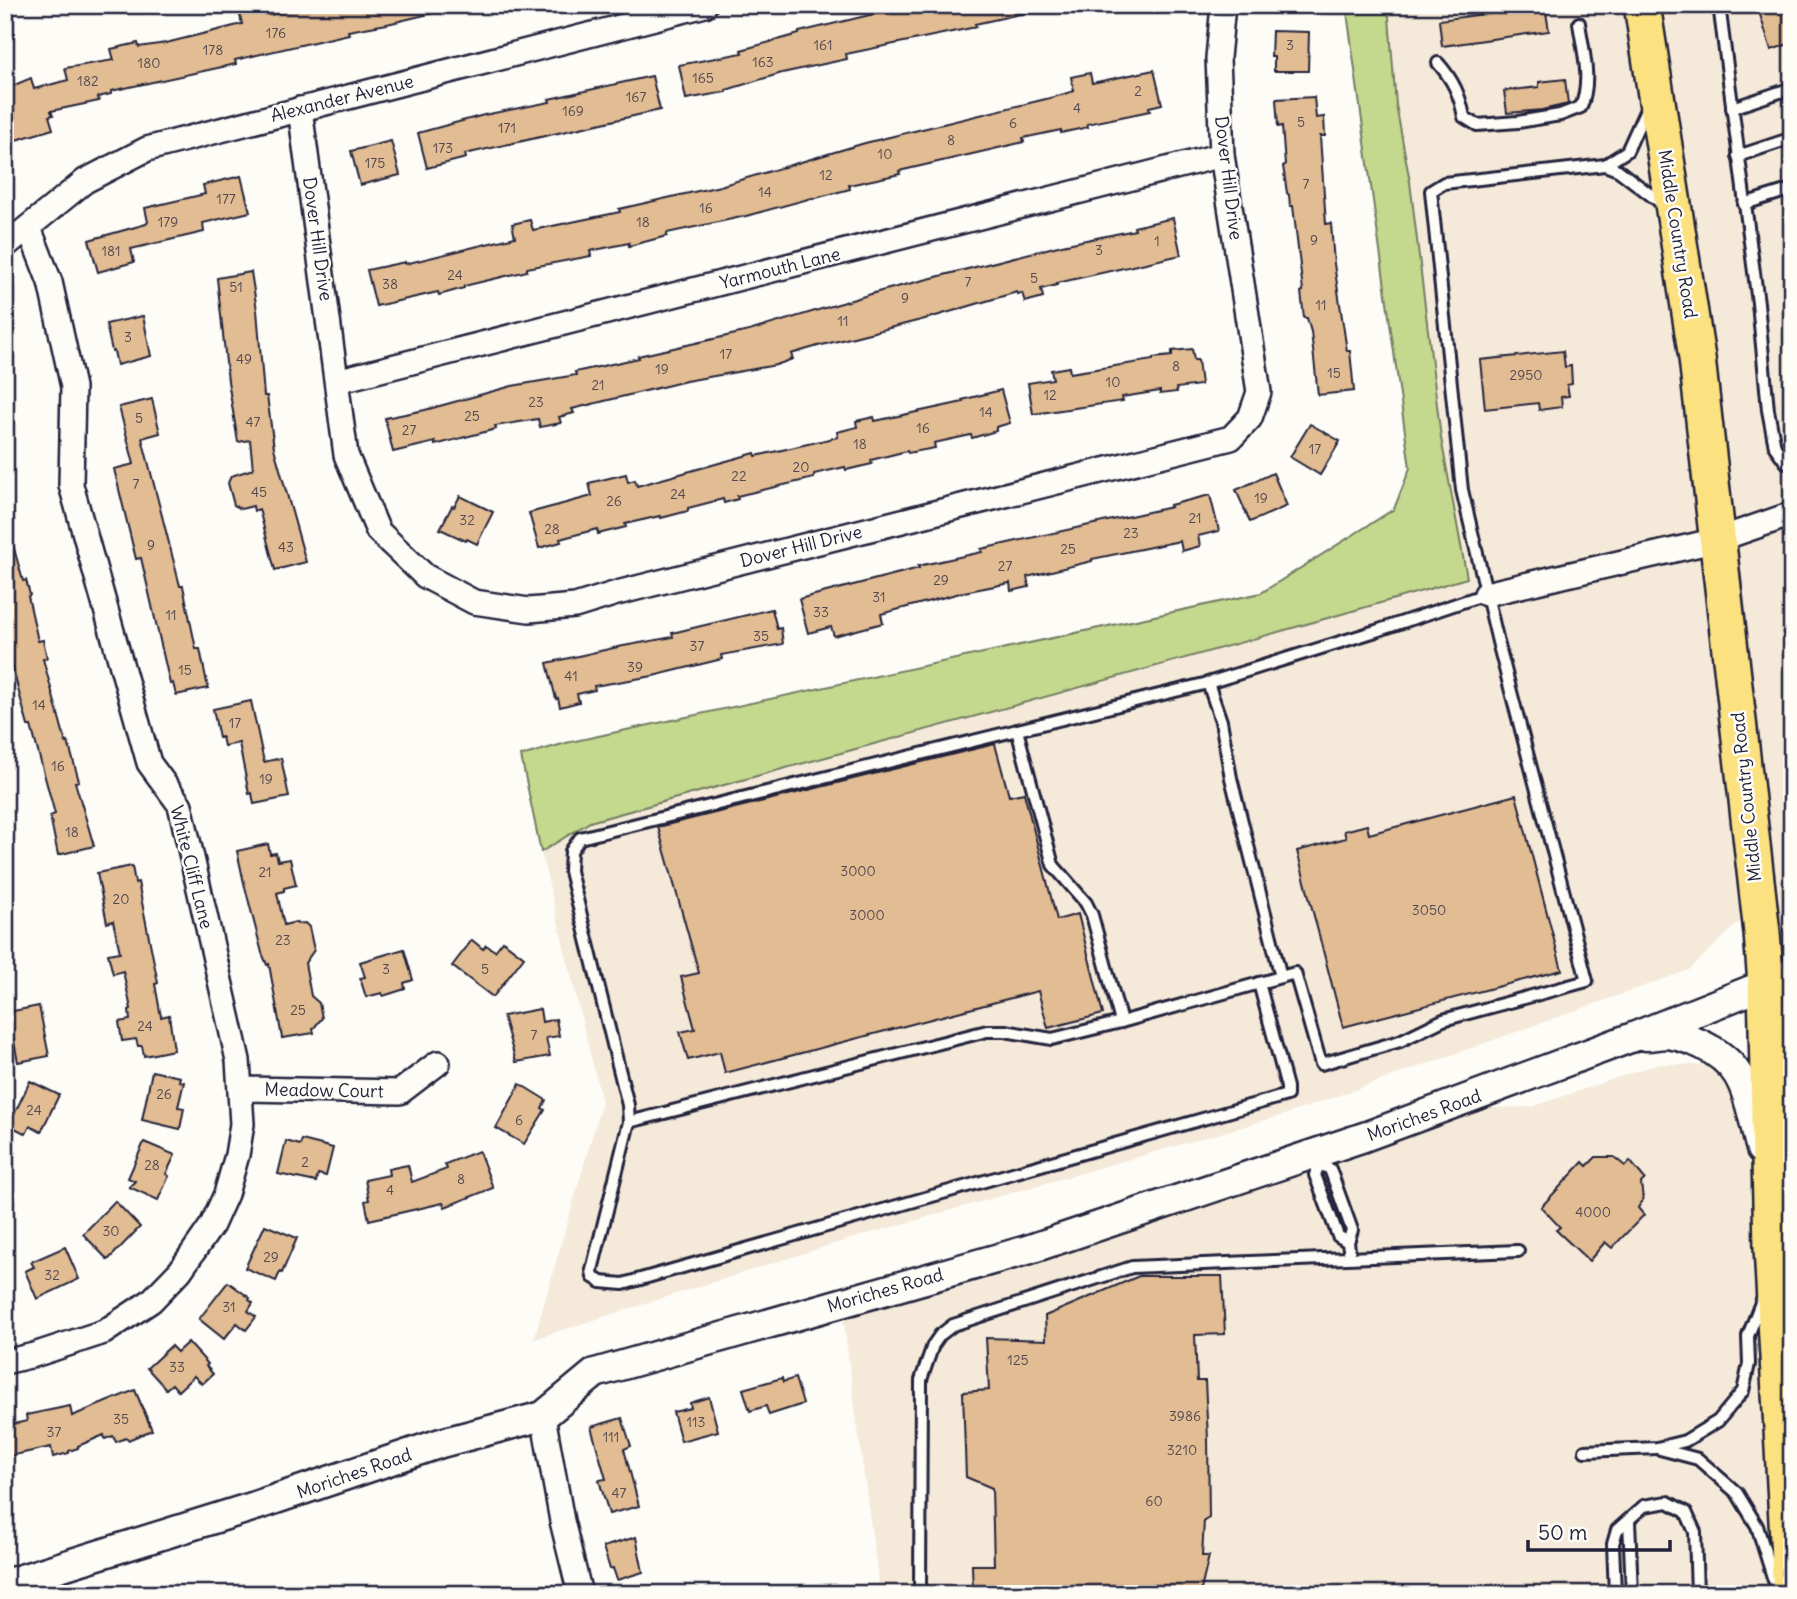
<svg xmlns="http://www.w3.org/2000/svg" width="1797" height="1599" viewBox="0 0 1797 1599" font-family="Delius,sans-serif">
<rect width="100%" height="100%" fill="#fdfcf7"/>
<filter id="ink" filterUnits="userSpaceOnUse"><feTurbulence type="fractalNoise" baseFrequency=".0143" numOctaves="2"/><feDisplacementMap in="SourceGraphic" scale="14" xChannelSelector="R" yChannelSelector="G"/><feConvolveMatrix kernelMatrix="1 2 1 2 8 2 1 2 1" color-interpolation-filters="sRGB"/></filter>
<g filter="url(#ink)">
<polygon fill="#f5e9d9" points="1388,5 1792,5 1792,1594 880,1594 840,1295 1448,1109 1532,1107 1657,1064 1719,1066 1768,1089 1757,905 1689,970 1287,1114 833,1244 534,1339 602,1102 541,852 590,822 1467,578 1441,438 1410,182 1396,106"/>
<path fill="#c4d88e" stroke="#737d64" stroke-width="2" d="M1346,5H1388L1396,105L1410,182L1441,438L1467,578C1176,663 882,741 590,822L541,852L521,756L566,743L1261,593L1394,509L1410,468Z"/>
<g fill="#e2bc92" stroke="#22223b" stroke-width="2">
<polygon points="246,5 267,5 269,15 312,5 442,5 442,11 387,24 348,31 349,34 235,60 236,64 111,91 111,94 98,97 99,101 51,111 53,115 49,116 53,129 16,140 5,105 5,89 31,78 34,89 68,80 65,68 114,60 111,49 138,43 139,47 166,43 242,24 239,11 247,9"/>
<polygon points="911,5 1028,5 1029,12 975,24 976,27 846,54 847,59 782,73 726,90 726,92 686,99 679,65 742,53 741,50 799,34 799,32"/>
<polygon points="1757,5 1792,5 1792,43 1771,50"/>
<polygon points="1545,6 1549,31 1442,46 1439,20"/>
<polygon points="1272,31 1309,32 1308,71 1274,71 1274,57 1271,57"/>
<polygon points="1154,70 1162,104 1149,107 1150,111 1087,124 1088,127 1061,133 1061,130 1023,138 1024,142 899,171 900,174 849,185 850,189 812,199 812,198 746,216 667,233 667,236 629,246 629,243 590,251 591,256 527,268 527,271 464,286 464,288 439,295 438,292 376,306 367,270 405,262 405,264 515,237 512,224 530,220 533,230 620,212 619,209 720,186 865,143 1054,97 1074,91 1071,77 1090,73 1092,83"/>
<polygon points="652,76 660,110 465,154 466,158 427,168 418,133 484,115 550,102 549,99"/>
<polygon points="1565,79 1568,104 1542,110 1507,113 1504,91 1539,87 1539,82"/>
<polygon points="1314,97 1316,118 1324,117 1325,136 1320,136 1326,224 1331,223 1334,264 1347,351 1350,351 1354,391 1318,395 1311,332 1307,318 1304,318 1301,292 1303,291 1293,206 1290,206 1289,195 1287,193 1283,166 1285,165 1282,126 1278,127 1276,99"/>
<polygon points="391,141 400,175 360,185 351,151"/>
<polygon points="241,176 250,212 203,223 204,232 131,249 134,262 98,272 89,240 146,224 148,222 145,208 205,194 203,185"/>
<polygon points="1173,218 1181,255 1057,283 1057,285 1041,289 1043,297 1025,302 1022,293 1018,294 1017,292 929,318 818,346 791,354 793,359 776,365 686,381 572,409 574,413 559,417 561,423 540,427 538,419 495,426 496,429 435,445 435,442 393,452 385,418 425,410 512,386 576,375 575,372 639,358 638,356 749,331 881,291 1062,245 1135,230 1134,227"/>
<polygon points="251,272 257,310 264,396 267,396 274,448 306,562 275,570 259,509 254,511 253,506 241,509 234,505 228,483 231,476 253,469 250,440 238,442 228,381 217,278"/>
<polygon points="143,316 151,356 117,365 114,351 112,351 106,324"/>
<polygon points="1192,349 1194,360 1198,360 1201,385 1176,388 1177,392 1160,394 1160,391 1122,397 1123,401 1033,414 1028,383 1053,379 1051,370 1069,367 1070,373 1153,360 1153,358 1172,356 1172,351"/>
<polygon points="1563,351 1565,367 1571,366 1572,384 1567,385 1569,396 1561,397 1562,407 1539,410 1538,403 1485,409 1480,360"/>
<polygon points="1001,390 1010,423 996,427 996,431 972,438 971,435 934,443 935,448 908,453 907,451 871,460 872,464 846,470 845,467 814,474 814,478 737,496 738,499 724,503 723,499 688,508 688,511 661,518 660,516 625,524 626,527 598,534 597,529 560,539 561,542 539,548 529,513 592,496 589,483 626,474 628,482 635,480 637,486 755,453 756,456 838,437 837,432 857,427 856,421 874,417 875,421 963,402 962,400"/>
<polygon points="152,399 160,433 142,438 180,586 183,586 196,649 200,649 208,688 176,695 173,683 170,684 141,558 136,559 114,469 134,464 119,407"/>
<polygon points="1310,424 1340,441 1320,475 1290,457"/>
<polygon points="1273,473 1287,506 1250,522 1236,490"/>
<polygon points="1210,495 1219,531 1198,536 1200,546 1182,551 1180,541 1092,559 1092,561 1027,577 1029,587 1011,591 1010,583 964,592 881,614 883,623 834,636 831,627 808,633 799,599 919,568 918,566 982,552 981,549 1171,507 1170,505"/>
<polygon points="460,496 493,512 477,544 467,539 466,541 440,529 452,506 454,507"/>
<polygon points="10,534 23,581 26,580 30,595 28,596 38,641 43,640 47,658 43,659 66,743 68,742 79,781 75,782 94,846 58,855 50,816 55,814 31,726 28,726 18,689 5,635 5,535"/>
<polygon points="772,609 777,629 781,628 783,644 721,655 722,659 653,676 594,686 595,690 577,694 579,702 560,707 558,698 556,699 547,663 618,647 673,637 672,633"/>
<polygon points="251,701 264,762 281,758 289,797 254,804 252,793 249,794 239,743 224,746 222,737 219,738 213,709"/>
<polygon points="995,744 1009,796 1024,793 1057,920 1078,914 1103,1014 1048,1028 1038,991 725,1073 720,1052 688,1060 680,1032 695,1029 681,977 699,973 658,827"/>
<polygon points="1516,795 1562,970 1343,1027 1297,851 1346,838 1344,831 1367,825 1369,834"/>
<polygon points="268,844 270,854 276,853 278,861 290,859 296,885 284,888 284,891 277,893 284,925 296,922 297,924 305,923 309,927 314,950 305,963 311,996 319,1003 322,1018 313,1029 314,1033 282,1038 269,964 267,965 262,953 244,883 237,851"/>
<polygon points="132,866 135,883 138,882 158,983 155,984 161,1017 169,1015 174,1050 144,1056 142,1046 138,1046 136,1039 122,1041 119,1022 130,1020 129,1010 131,1009 123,971 113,974 108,954 120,952 113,921 107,923 97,873"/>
<polygon points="472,940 483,949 486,945 495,951 503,941 524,957 493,997 452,966"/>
<polygon points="404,949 413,980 404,983 405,989 383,996 382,993 366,997 360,978 365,977 360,962"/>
<polygon points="39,1006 49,1056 18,1062 8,1012"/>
<polygon points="540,1009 542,1022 556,1019 559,1036 546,1038 550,1056 516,1062 503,1016"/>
<polygon points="152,1071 180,1077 179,1081 184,1082 178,1107 184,1108 180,1129 142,1120"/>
<polygon points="30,1081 59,1095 41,1132 30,1126 26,1134 9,1125"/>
<polygon points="520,1084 546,1100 542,1108 545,1110 524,1144 496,1128"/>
<polygon points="302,1140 333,1148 326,1176 318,1174 316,1182 278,1174 286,1141 300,1145"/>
<polygon points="144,1142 175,1155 166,1174 169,1176 158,1200 129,1187 135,1181 128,1178"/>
<polygon points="479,1151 493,1188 445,1207 443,1203 369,1220 365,1201 369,1200 365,1180 389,1175 388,1169 408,1165 412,1182 447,1169 445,1164"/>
<polygon points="1596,1157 1614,1157 1625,1166 1630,1161 1645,1179 1641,1183 1643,1199 1638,1208 1644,1215 1612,1248 1605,1242 1589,1261 1556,1230 1560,1227 1541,1207 1583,1162 1587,1166"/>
<polygon points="115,1201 140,1227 108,1260 83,1234"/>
<polygon points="265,1225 297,1238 282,1273 280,1272 276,1281 245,1268"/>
<polygon points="65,1247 79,1279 37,1299 25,1271 34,1267 31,1262"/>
<polygon points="1139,1276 1222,1276 1225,1334 1195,1335 1197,1381 1205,1381 1208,1439 1209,1518 1204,1521 1202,1556 1209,1556 1200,1594 973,1594 972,1565 994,1565 992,1488 966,1477 963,1392 989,1390 986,1338 1046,1340 1045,1316"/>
<polygon points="228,1282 250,1298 249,1300 253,1303 248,1311 256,1317 246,1330 237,1323 224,1339 199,1319"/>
<polygon points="188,1342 208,1364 206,1366 213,1374 202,1384 194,1376 178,1391 172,1384 166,1389 147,1368 171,1346 177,1352"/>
<polygon points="782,1378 783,1382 795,1378 803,1404 769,1415 766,1406 750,1411 743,1389"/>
<polygon points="135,1390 152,1430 128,1440 126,1438 116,1442 113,1436 105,1439 104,1435 78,1446 78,1448 69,1451 69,1453 53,1457 51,1447 5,1457 5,1426 27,1421 26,1415 70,1406 72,1416"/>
<polygon points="709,1397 718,1431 681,1441 673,1412 691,1408 690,1403"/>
<polygon points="622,1418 631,1446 624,1449 639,1506 609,1514 599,1480 606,1479 591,1427"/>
<polygon points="636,1537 643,1572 617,1580 613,1568 610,1569 603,1547"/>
</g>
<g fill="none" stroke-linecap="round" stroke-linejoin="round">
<g stroke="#22223b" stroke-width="16">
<g id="service">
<polyline points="1719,5 1758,303 1768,410 1775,447 1786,462 1792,460"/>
<path d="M1438,63C1453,80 1460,95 1464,117L1477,125L1518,122L1560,115L1581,107C1592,79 1583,51 1579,23"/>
<polyline points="1647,107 1627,151 1605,165 1618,170 1665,206"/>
<polyline points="1732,108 1792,88"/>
<polyline points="1738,156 1792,138"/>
<polyline points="1744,204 1792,189"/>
<polyline points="1208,683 1221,721 1231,778 1281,977"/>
<polyline points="1017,730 1053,865 1086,903 1092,915 1121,1022"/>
<polyline points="1259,983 1287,1087 1287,1095 623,1284 601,1282 593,1277 592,1270 629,1122 628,1105 570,871 571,851 580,838 1208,683 1376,631 1486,594"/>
<polyline points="629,1122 987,1031 1005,1031 1052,1039 1121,1022 1295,973 1321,1064 1400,1041 1443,1020 1587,981 1499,646 1462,490 1431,191 1444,183 1605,165"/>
<polyline points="1316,1158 1319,1164 1315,1175 1338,1236 1348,1242"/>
<polyline points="1319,1164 1330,1169 1352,1230 1348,1242 1350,1257"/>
<polyline points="1660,1449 1698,1459 1737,1493 1757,1526 1776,1587"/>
<polyline points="1585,1451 1657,1448 1685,1441 1718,1421 1743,1391 1749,1364 1748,1336 1762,1300"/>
<polyline points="1629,1520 1632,1594"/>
<polyline points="920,1594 921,1380 933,1345 940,1335 953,1325 1132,1267 1518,1251"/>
<polyline points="1615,1594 1613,1544 1617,1530 1644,1506 1668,1502 1686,1512 1695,1532 1697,1594"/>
</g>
</g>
<g stroke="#22223b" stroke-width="28">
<g id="minor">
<polyline points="300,109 346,455 378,531 425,576 474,602 529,610 575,606 617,593 1231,438 1250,418 1259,392 1222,155 1218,58 1223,5"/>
<polyline points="5,246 85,181 147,149 705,5"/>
<polyline points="337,381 1222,155"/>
<polyline points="1486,594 1717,540 1792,514"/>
<polyline points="1766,984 1782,979 1792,969"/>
<polyline points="242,1089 400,1092 438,1063"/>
<polyline points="5,1362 34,1355 104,1332 151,1301 180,1271 212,1225 226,1194 237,1155 242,1124 238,1060 180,805 149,763 71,485 73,387 50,282 29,228"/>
<polyline points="543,1416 562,1521 580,1594"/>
</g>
</g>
<g stroke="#22223b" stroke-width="33">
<g id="tertiary">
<path d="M1646,1036C1653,1036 1662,1034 1668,1034C1698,1039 1732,1056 1743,1085C1752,1105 1755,1129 1761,1149"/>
<polyline points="5,1584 255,1506 441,1443 543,1416 595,1373 1027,1250 1364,1137 1633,1037 1766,984"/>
</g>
</g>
<g stroke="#22223b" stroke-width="40">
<polyline id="primary" points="1642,5 1697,358 1762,933 1766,984 1772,1247 1791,1594"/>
</g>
<use href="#service" stroke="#fdfcf7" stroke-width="10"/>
<use href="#minor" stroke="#fdfcf7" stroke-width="23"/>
<use href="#tertiary" stroke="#fdfcf7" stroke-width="28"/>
<use href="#primary" stroke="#fbe180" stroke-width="35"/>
</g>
</g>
<g text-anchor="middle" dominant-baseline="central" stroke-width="5" stroke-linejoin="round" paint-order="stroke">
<g font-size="14" fill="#524851">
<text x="276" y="33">176</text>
<text x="823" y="45">161</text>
<text x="1290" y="45">3</text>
<text x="213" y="50">178</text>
<text x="763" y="62">163</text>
<text x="149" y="63">180</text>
<text x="703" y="78">165</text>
<text x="88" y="81">182</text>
<text x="1138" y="91">2</text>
<text x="636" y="97">167</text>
<text x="1077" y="108">4</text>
<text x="573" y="111">169</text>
<text x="1301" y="122">5</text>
<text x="1013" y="123">6</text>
<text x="507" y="128">171</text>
<text x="951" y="140">8</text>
<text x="443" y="148">173</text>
<text x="885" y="154">10</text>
<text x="375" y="163">175</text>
<text x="826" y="175">12</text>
<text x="1306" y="184">7</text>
<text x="765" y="192">14</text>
<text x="226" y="199">177</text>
<text x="706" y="208">16</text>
<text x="168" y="222">179</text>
<text x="643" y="222">18</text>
<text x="1314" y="240">9</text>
<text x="1157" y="241">1</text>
<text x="1099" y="250">3</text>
<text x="111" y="251">181</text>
<text x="455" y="275">24</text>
<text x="1034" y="278">5</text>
<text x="968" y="282">7</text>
<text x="390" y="284">38</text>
<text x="236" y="287">51</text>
<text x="905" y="298">9</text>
<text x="1321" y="305">11</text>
<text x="843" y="321">11</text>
<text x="128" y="337">3</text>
<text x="726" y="354">17</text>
<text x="244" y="359">49</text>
<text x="1176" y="366">8</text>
<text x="662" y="369">19</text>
<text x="1334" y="373">15</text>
<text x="1526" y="375">2950</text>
<text x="1113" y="382">10</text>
<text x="598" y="385">21</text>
<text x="1050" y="395">12</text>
<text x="536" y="402">23</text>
<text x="986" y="412">14</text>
<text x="472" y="416">25</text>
<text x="139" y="418">5</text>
<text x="253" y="422">47</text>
<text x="923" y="428">16</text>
<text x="409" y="430">27</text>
<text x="860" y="444">18</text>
<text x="1315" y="449">17</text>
<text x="801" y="467">20</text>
<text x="739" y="476">22</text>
<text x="136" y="484">7</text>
<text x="259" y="492">45</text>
<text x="678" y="494">24</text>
<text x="1261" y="498">19</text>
<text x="614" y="501">26</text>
<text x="1195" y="518">21</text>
<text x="467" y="520">32</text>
<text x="552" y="529">28</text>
<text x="1131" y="533">23</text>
<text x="151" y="545">9</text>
<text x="286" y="547">43</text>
<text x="1068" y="549">25</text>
<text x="1005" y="566">27</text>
<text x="941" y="580">29</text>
<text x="879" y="597">31</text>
<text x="821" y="612">33</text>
<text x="171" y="615">11</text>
<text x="761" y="636">35</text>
<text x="697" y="646">37</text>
<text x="635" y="667">39</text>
<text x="185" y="670">15</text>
<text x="571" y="676">41</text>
<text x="39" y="705">14</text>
<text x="235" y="723">17</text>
<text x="58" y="766">16</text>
<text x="266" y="779">19</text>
<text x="72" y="832">18</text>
<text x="858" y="871">3000</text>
<text x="265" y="872">21</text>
<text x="121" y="899">20</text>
<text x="1429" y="910">3050</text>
<text x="867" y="915">3000</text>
<text x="283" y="940">23</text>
<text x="386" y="969">3</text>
<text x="485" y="969">5</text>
<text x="298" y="1010">25</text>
<text x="145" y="1026">24</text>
<text x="534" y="1035">7</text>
<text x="164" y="1094">26</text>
<text x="34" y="1110">24</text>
<text x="519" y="1120">6</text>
<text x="305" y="1162">2</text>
<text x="152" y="1165">28</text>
<text x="461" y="1179">8</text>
<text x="390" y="1190">4</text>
<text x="1593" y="1212">4000</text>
<text x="111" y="1231">30</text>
<text x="271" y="1257">29</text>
<text x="52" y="1275">32</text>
<text x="229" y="1307">31</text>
<text x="1018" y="1360">125</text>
<text x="177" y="1367">33</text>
<text x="1185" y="1416">3986</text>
<text x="121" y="1419">35</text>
<text x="696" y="1422">113</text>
<text x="54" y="1432">37</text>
<text x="611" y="1437">111</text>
<text x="1182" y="1450">3210</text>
<text x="619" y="1493">47</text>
<text x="1154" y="1501">60</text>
</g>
<g font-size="18" fill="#22223b" stroke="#fdfcf7">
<text transform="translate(342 98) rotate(-14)">Alexander Avenue</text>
<text transform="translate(1229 178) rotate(83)">Dover Hill Drive</text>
<text transform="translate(1678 234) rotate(81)">Middle Country Road</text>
<text transform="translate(318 239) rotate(82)">Dover Hill Drive</text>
<text transform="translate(780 268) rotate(-14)">Yarmouth Lane</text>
<text transform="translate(801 546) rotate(-14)">Dover Hill Drive</text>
<text transform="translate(1746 797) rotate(-96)">Middle Country Road</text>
<text transform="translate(192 867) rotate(76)">White Cliff Lane</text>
<text transform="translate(324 1090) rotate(1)">Meadow Court</text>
<text transform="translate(1424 1115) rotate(-20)">Moriches Road</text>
<text transform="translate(885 1290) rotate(-16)">Moriches Road</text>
<text transform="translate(354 1473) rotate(-19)">Moriches Road</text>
</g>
</g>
<rect width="1797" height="1599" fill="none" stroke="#fdfcf7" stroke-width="28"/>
<rect x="14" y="14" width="1769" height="1571" fill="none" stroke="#22223b" stroke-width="2.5" filter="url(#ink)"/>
<path d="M1528 1540v10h142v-10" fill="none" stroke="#22223b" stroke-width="3.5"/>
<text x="1538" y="1540" font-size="21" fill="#22223b" stroke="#fdfcf7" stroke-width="5" paint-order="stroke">50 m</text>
</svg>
